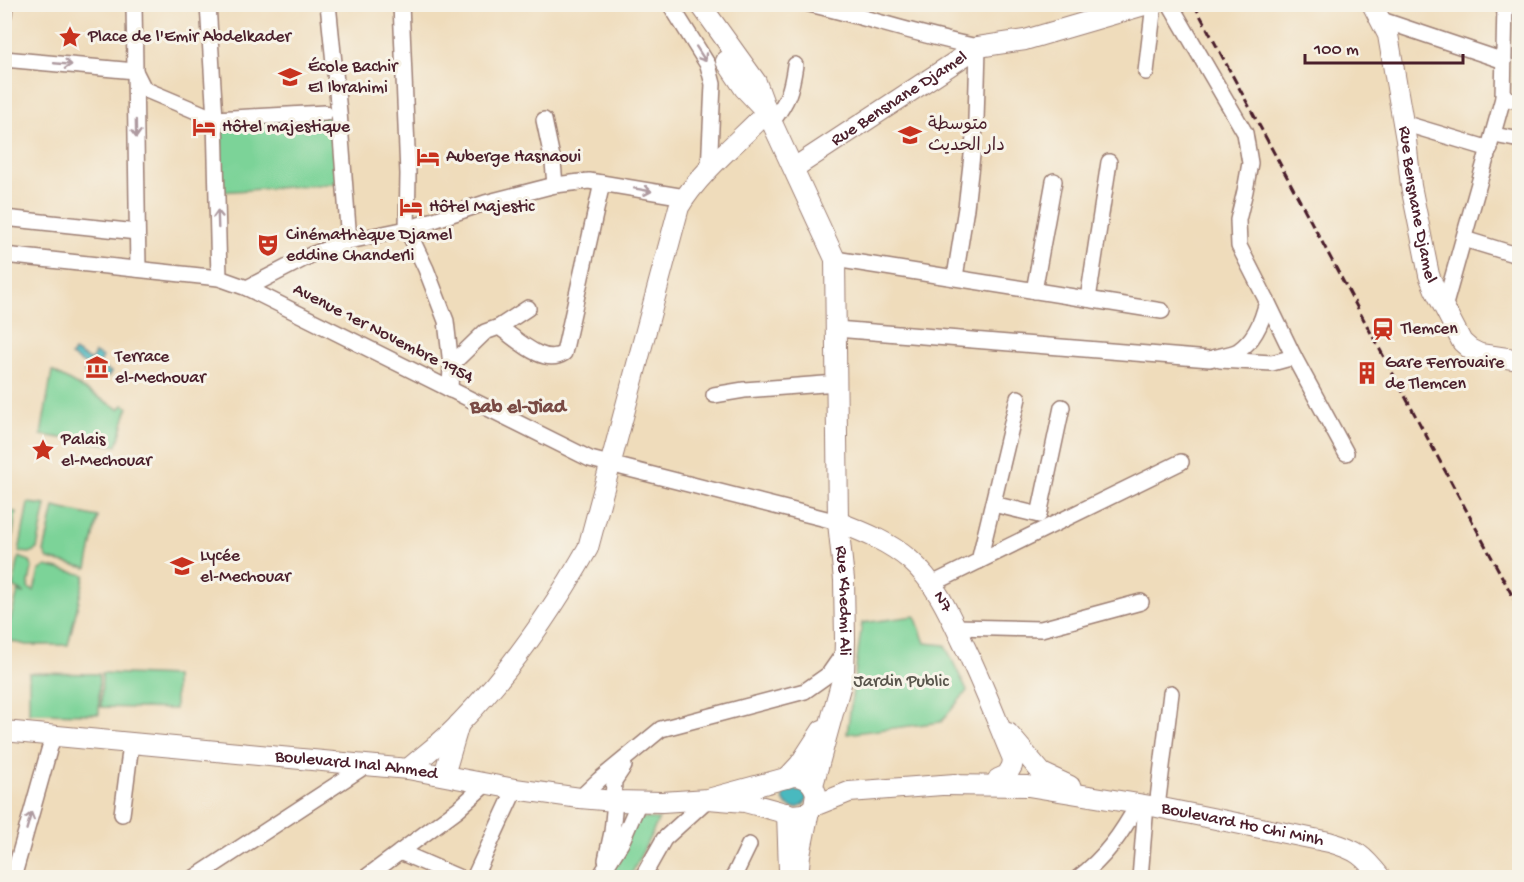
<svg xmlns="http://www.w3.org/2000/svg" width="1524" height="882" viewBox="0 0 1524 882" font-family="'Gochi Hand','Playpen Sans Arabic',sans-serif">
<rect width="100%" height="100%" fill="#f7f3e8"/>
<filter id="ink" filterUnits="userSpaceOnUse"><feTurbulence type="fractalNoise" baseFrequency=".0167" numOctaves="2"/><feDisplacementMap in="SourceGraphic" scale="12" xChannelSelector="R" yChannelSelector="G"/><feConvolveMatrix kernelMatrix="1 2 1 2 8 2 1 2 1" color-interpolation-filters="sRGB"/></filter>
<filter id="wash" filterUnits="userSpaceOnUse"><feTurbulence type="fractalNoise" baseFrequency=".008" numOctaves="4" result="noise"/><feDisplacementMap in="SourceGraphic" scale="24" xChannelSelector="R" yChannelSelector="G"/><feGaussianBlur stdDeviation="1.35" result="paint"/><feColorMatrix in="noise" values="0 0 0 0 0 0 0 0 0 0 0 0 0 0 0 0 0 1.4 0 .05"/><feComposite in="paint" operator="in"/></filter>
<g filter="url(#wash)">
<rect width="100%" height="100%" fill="#efdcbb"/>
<g fill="#7bd398" stroke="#627962" stroke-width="1.5">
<polygon points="338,108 344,183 221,192 216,115"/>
<polygon points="52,371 119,409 123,405 128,407 117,446 41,435"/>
<polygon points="28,503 46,505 37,549 30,553 19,552"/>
<polygon points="54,507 98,517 87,568 48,559 44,552"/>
<polygon points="5,510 16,512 6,583 4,583"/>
<polygon points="19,557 30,561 32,567 28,588 34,591 39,571 46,566 85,575 68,645 26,645 11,641 7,632 18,592 25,593 13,587"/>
<polygon points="915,616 925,643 945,645 967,691 941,722 847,734 862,623"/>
<polygon points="29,673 99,674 99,714 29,713"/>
<polygon points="102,673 175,676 175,709 101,707"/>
<polygon points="635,818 659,819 630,877 606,878"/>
</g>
<g fill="#4ab9bf" stroke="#4a6c75" stroke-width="1.5">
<polygon points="74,351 91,361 95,353 103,357 99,365 111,372 108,377 96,371 92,377 84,373 88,366 71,356"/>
<circle cx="795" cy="796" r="12"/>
</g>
</g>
<g filter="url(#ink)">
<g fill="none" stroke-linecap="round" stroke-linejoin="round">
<g stroke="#9c7e73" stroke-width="18">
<g id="minor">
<polyline points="134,4 138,269"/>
<polyline points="208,4 215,119 219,278"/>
<polyline points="328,4 339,112 349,241"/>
<polyline points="401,4 408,174 407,229 426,269 446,321 451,365 450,390"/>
<polyline points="670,4 708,65 713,84 709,171"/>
<path d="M809,4C866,17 921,36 978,47L976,120L966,208L955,277"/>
<polyline points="4,15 5,4"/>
<polyline points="1379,19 1504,61"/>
<polyline points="4,59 135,71"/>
<polyline points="1146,72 1154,4"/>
<polyline points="136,73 144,89 215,119 325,113"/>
<polyline points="1503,98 1520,101"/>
<polyline points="544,120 553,162 555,185"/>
<path d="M772,122C788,100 791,92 795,65"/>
<polyline points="1403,123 1490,149"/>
<polyline points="1494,135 1520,140"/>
<polyline points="4,218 137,232"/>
<polyline points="1464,239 1520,256"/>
<polyline points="4,255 219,278 247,288 590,459 838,522"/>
<polyline points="835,259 1162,311"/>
<polyline points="247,288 311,255 349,241 407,229 485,203 555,185 589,181 685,197"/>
<polyline points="1034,291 1054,181"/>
<polyline points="1088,299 1109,162"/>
<polyline points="1267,301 1294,357 1346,453"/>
<polyline points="1444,308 1503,98 1505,4"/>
<path d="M499,327C516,338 543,367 564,353L602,183"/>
<path d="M836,329L1210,359C1218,356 1230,355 1238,351C1255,340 1263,319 1267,301L1239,246L1238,220L1245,191L1250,163L1245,133L1170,4"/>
<polyline points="1220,360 1272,363 1294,357"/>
<polyline points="451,365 485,332 499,327 528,308"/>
<polyline points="714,395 744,390 837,383"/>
<polyline points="993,504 1039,515 1062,407"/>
<polyline points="979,561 1018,398"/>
<polyline points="932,584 1181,462"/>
<polyline points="956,627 1041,629 1141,602"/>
<polyline points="580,798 599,780 661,729 805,691 829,674 845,651"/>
<polyline points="613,801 614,781 624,766"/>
<polyline points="1157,807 1171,693"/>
<polyline points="122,814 131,744"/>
<polyline points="400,852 460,878"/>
<polyline points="606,860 612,832 615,801"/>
<polyline points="13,878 53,736"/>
<polyline points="194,878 368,764"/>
<polyline points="365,878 458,809 486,784"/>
<polyline points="474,878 515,789"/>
<polyline points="599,878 621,843 639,802"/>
<polyline points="642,878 664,839 708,799"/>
<polyline points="733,878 749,845"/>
<path d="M1078,878C1105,858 1122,833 1138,804"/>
<polyline points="1140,878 1146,805"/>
</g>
</g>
<g stroke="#9c7e73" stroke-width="22">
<g id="major">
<path id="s1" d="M700,4L756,82L767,112L835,259L838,522L844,580L845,640L844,673L813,785"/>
<path id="s2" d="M1372,4L1388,35L1406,140L1411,186L1429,275L1435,290L1462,342L1470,349L1480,354L1520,360"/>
<polyline points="726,61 744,88 763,108"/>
<path id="s3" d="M794,168L978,47L1025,40L1148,4"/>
<path id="s4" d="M838,522C864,532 889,542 910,560C935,582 948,611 962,641C981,679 996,719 1013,759L1012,766L1007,775L998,779"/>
<path id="s5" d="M4,731L408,769L515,789L580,798L615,801L662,802L708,799L745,802L792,815L804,814L809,811L814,806L816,793C812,781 805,776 793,776L708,799"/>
<polyline points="1008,733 1042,773 1070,786"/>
<path d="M408,769C425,754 445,740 460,723C511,671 552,611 588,548L679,207C698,174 740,140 767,112"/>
<polyline points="444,775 459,724"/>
<polyline points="787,778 800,764 822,730"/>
<path id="s6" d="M942,785L1028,786L1157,807L1329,842C1357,850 1363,855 1381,878"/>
<polyline points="814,806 849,792 955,784"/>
<polyline points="787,813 789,870"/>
<polyline points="798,878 800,855 809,811"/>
</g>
</g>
<use href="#minor" stroke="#fff" stroke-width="15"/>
<use href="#major" stroke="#fff" stroke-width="20"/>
<polyline stroke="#4a1f2b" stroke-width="3" stroke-dasharray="9 4.5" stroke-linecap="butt" points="1194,4 1520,610"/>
</g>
<defs><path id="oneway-shaft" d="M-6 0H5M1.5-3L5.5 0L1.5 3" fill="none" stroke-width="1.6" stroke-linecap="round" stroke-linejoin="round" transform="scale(1.5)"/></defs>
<g stroke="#ae9aa0">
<use href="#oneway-shaft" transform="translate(701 54) rotate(57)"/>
<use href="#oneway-shaft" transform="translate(63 64) rotate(5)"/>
<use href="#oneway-shaft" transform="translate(136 129) rotate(89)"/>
<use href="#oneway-shaft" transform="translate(643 190) rotate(10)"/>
<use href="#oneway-shaft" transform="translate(218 219) rotate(-92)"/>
<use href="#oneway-shaft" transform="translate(29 821) rotate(-74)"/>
</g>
</g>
<defs>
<g id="sight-bare" transform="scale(1.8)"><path d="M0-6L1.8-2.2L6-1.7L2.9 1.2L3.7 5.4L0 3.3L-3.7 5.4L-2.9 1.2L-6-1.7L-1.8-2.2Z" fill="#c8321e" stroke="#f7f3e8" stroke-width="2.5" paint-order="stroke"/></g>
<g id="school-bare" transform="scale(1.8)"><path d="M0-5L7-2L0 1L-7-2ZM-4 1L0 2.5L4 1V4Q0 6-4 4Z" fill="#c8321e" stroke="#f7f3e8" stroke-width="2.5" paint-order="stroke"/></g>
<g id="hotel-bare" transform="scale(1.8)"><path d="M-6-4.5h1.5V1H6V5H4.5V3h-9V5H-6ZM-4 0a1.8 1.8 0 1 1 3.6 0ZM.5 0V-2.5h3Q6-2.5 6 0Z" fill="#c8321e" stroke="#f7f3e8" stroke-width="2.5" paint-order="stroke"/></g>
<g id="theatre-bare" transform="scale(1.8)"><path d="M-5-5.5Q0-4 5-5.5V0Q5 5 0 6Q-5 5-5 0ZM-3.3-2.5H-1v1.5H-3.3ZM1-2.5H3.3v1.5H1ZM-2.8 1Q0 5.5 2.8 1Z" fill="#c8321e" stroke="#f7f3e8" stroke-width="2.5" paint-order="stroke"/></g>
<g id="station-bare" transform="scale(1.8)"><path d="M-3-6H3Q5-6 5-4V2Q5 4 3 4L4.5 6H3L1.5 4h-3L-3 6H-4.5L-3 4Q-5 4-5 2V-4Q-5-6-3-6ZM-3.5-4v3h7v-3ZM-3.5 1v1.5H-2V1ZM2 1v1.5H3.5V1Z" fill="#c8321e" stroke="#f7f3e8" stroke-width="2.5" paint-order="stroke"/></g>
<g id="museum-bare" transform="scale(1.8)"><path d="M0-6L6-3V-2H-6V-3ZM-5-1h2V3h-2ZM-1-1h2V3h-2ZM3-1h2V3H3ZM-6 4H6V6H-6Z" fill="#c8321e" stroke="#f7f3e8" stroke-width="2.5" paint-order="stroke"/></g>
<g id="building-bare" transform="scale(1.8)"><path d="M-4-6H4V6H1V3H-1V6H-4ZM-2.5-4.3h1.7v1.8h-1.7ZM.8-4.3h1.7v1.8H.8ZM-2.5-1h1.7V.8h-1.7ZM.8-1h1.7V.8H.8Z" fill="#c8321e" stroke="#f7f3e8" stroke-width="2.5" paint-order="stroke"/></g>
</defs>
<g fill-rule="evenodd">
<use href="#sight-bare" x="70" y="37"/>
<use href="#school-bare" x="290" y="77"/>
<use href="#hotel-bare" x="204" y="127"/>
<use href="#school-bare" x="910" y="135"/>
<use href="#hotel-bare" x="428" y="157"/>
<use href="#hotel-bare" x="411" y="207"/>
<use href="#theatre-bare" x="268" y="245"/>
<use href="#station-bare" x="1383" y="329"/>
<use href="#museum-bare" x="97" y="367"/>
<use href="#building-bare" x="1367" y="373"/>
<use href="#sight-bare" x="43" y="450"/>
<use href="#school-bare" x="182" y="566"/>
</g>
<g text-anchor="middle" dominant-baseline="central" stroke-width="6" stroke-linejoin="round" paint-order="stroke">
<g font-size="18" fill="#4a1f2b" stroke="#f7f3e8" text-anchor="start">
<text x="88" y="37">Place de l'Emir Abdelkader</text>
<text x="308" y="67">École Bachir<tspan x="308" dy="21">El Ibrahimi</tspan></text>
<text x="928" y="125">متوسطة<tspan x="928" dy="21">دار الحديث</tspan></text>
<text x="222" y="127">Hôtel majestique</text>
<text x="446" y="157">Auberge Hasnaoui</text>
<text x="429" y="207">Hôtel Majestic</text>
<text x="286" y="235">Cinémathèque Djamel<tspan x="286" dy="21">eddine Chanderli</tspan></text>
<text x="1401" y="329">Tlemcen</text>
<text x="115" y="357">Terrace<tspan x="115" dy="21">el-Mechouar</tspan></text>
<text x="1385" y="363">Gare Ferrovaire<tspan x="1385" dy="21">de Tlemcen</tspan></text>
<text x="61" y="440">Palais<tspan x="61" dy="21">el-Mechouar</tspan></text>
<text x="200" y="556">Lycée<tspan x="200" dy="21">el-Mechouar</tspan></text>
</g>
<g font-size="18" fill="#4a1f2b" stroke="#f7f3e8">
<text stroke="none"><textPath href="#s3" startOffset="126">Rue Bensnane Djamel</textPath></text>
<text stroke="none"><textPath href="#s2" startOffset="207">Rue Bensnane Djamel</textPath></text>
<text transform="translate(383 334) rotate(27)">Avenue 1er Novembre 1954</text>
<text stroke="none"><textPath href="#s1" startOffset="632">Rue Khedmi Ali</textPath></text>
<text stroke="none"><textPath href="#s4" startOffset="135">N7</textPath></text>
<text stroke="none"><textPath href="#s5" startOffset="354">Boulevard Inal Ahmed</textPath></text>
<text stroke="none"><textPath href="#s6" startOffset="304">Boulevard Ho Chi Minh</textPath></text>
</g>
<g font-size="18" fill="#59554c" stroke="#f7f3e8">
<text x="901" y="682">Jardin Public</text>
</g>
<g font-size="20" font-weight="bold" fill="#794a44" stroke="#f7f3e8">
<text x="518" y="408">Bab el-Jiad</text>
</g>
</g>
<rect width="1524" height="882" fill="none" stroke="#f7f3e8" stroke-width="24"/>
<path d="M1305 54v9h158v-9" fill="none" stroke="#4a1f2b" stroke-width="3"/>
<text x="1314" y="54" font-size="18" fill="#4a1f2b" stroke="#f7f3e8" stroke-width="4.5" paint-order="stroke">100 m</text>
</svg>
